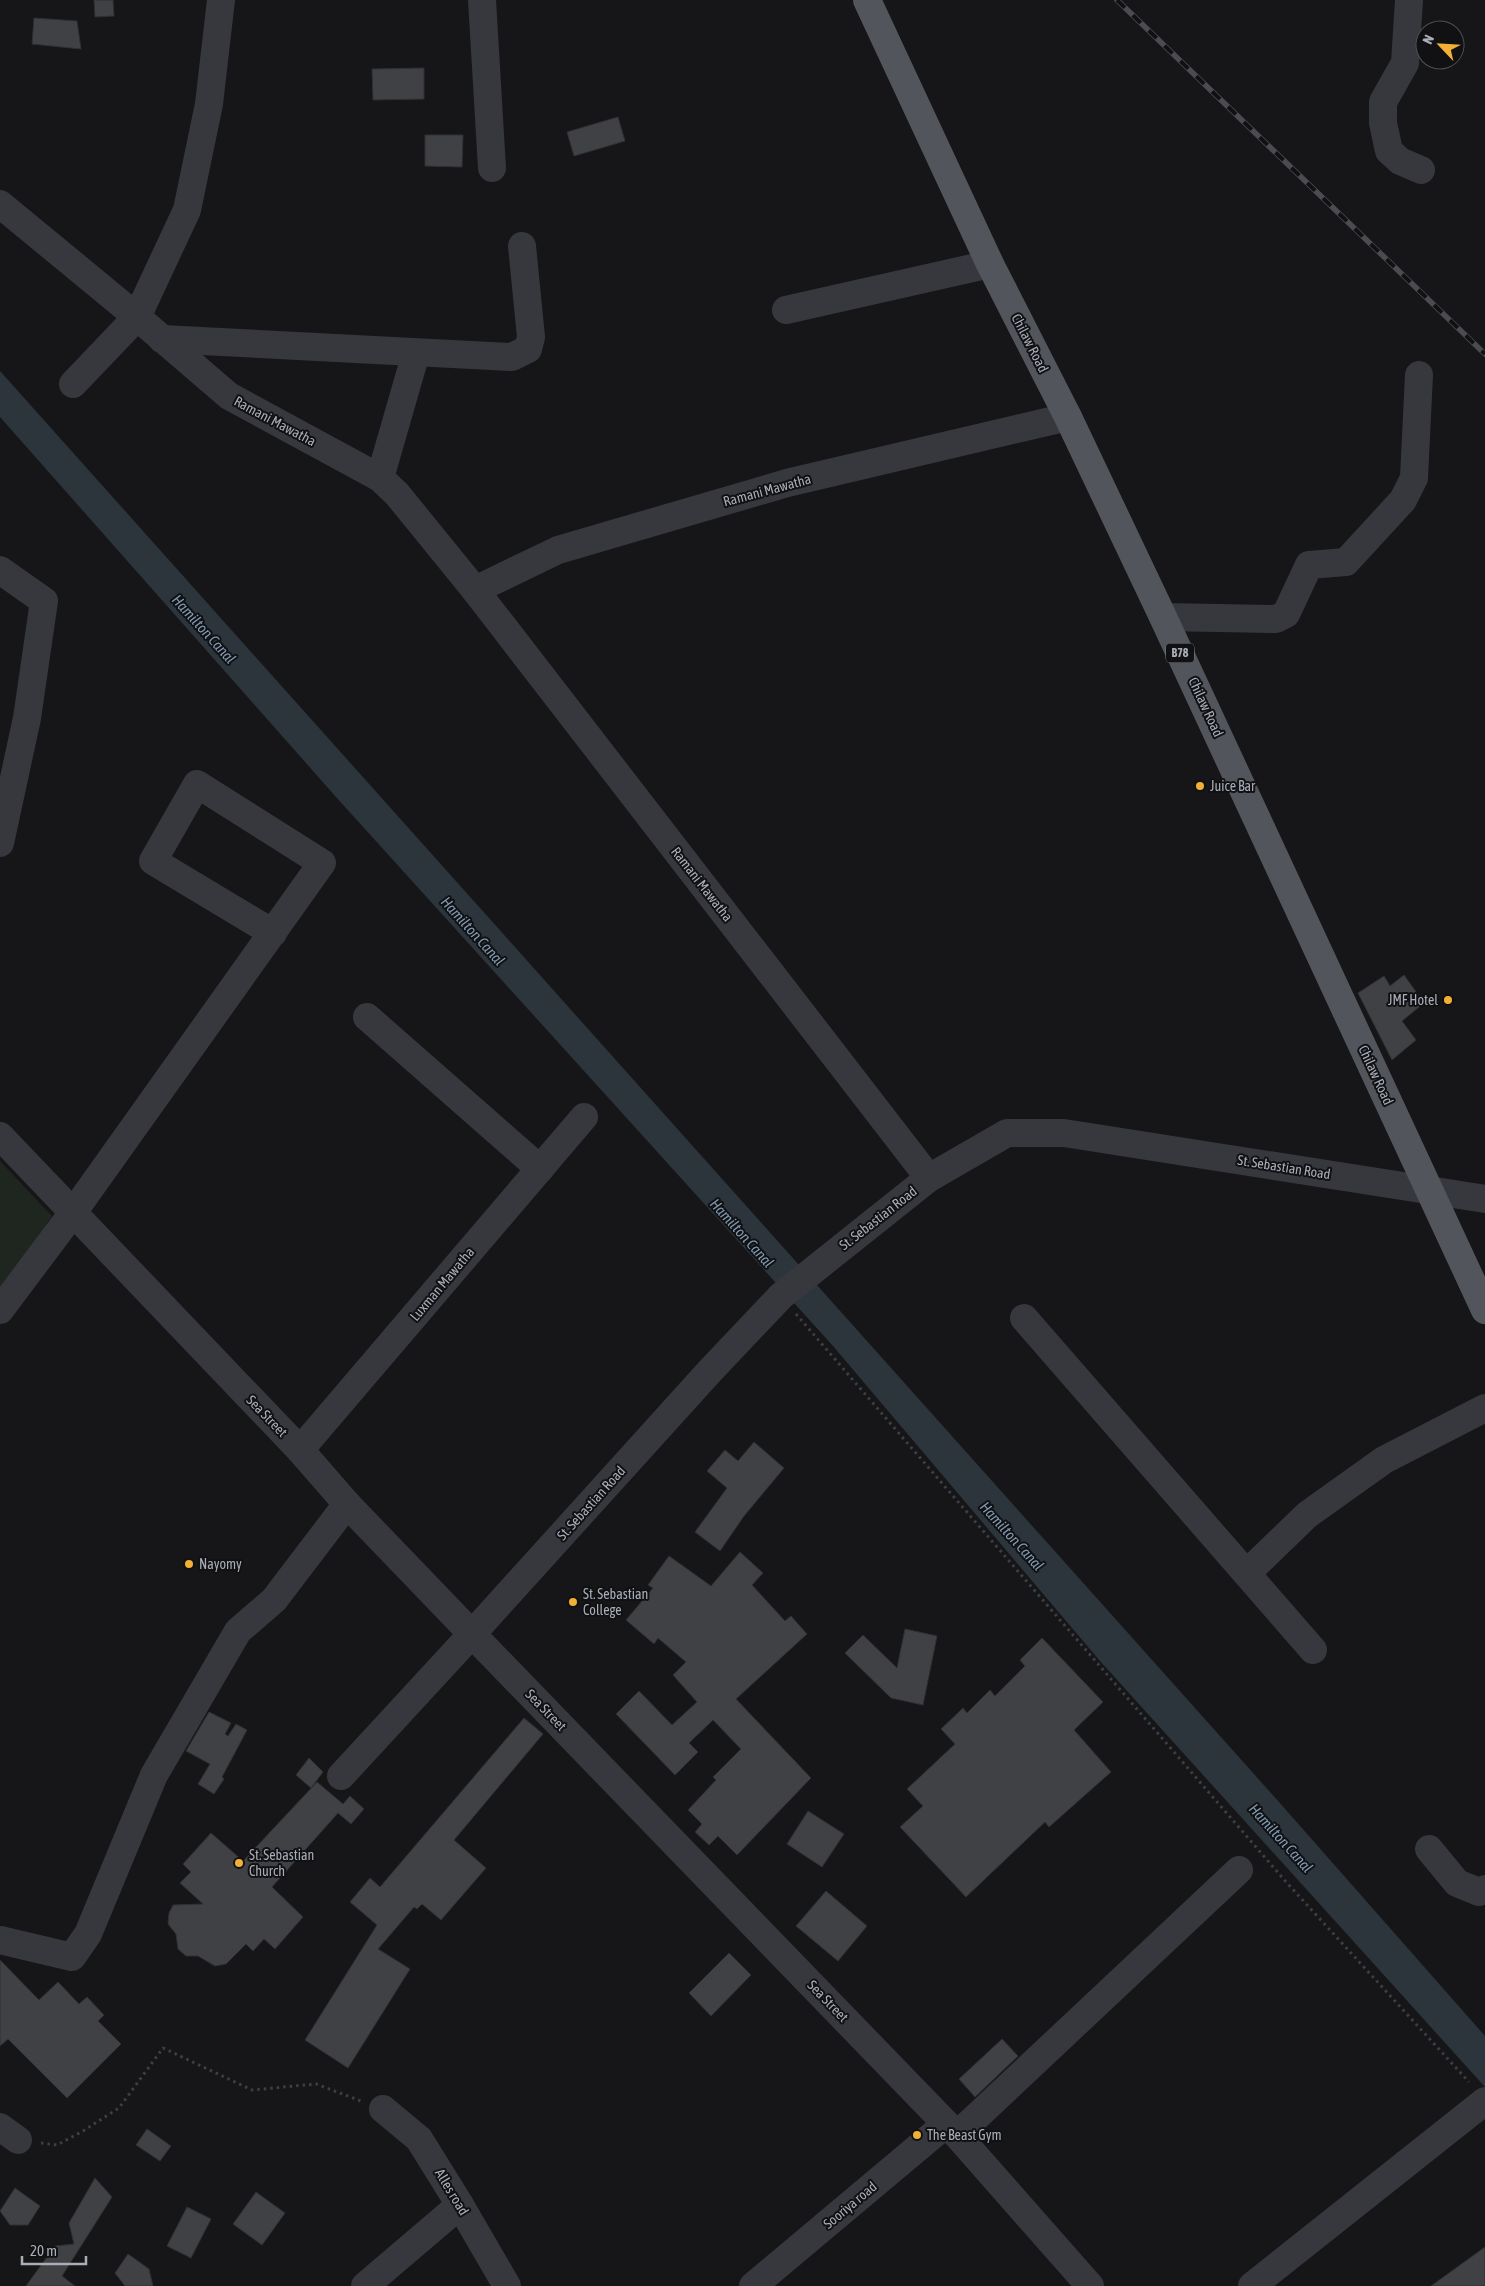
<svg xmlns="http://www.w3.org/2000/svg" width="1485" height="2286" viewBox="0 0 1485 2286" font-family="'Asap Condensed',sans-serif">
<rect width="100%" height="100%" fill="#161618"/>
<polygon fill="#1e261f" points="0,1161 52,1216 0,1294"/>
<polygon fill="#2c353c" points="0,371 1279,1802 1485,2036 1485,2087 1100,1661 833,1346 336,797 0,417"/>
<g fill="#404145" stroke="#303034">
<polygon points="94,0 113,0 114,16 95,17"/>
<polygon points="34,18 77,21 81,49 32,44"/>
<polygon points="424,68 424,99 373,100 372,69"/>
<polygon points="618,117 625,141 574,156 567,132"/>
<polygon points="425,135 463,135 462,167 425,166"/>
<polygon points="1404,975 1424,1003 1402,1021 1416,1040 1392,1060 1358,993 1384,976 1390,986"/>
<polygon points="754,1442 784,1468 744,1516 720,1551 695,1532 727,1488 707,1471 725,1450 738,1461"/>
<polygon points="740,1552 763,1573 752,1585 785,1621 791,1616 807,1634 736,1699 811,1778 737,1855 718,1836 709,1845 695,1832 702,1824 688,1810 716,1780 713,1777 741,1749 713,1720 689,1743 698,1752 675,1775 616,1714 639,1691 672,1725 697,1702 673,1675 686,1662 658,1638 654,1644 626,1620 653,1588 648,1585 669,1556 711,1586"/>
<polygon points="905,1629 937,1636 923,1705 891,1698 845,1653 863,1635 897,1668"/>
<polygon points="1042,1638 1103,1702 1074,1730 1111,1772 1049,1827 1045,1822 966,1897 900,1827 923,1806 907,1789 955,1744 941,1729 963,1708 967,1713 990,1690 995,1696 1025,1666 1020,1660"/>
<polygon points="209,1712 231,1723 225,1734 228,1736 236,1724 247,1730 222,1777 224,1779 214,1794 198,1784 210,1764 186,1751"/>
<polygon points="524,1718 543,1734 454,1840 486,1868 441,1920 422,1904 417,1909 414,1907 378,1949 410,1969 348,2068 305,2040 377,1925 350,1902 370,1878 380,1887"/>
<polygon points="309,1758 323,1772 311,1788 296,1775"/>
<polygon points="317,1782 343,1804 350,1796 364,1809 351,1824 338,1813 272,1887 303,1917 275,1949 264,1939 253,1951 246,1944 226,1964 215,1966 198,1956 186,1956 178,1949 176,1934 168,1924 169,1913 173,1905 203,1904 180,1883 191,1872 183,1864 211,1833 243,1861"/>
<polygon points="808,1811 844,1834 822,1867 787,1844"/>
<polygon points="826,1891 867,1926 838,1961 796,1926"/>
<polygon points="729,1953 751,1975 711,2016 689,1993"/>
<polygon points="0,1960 39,2000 58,1982 79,2004 87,1997 104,2015 98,2021 121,2044 67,2098 8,2039 0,2046"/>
<polygon points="1002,2039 1018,2056 975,2097 959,2079"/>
<polygon points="147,2129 171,2146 160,2161 136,2145"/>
<polygon points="95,2178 112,2197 62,2276 75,2286 26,2286 55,2246 74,2244 69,2223"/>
<polygon points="15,2188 40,2206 28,2225 10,2225 0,2211"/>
<polygon points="256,2192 285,2213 262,2245 233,2224"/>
<polygon points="187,2207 211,2219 191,2258 167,2246"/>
<polygon points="1485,2247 1485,2286 1431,2286"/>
<polygon points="128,2254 149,2269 153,2286 125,2286 115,2273"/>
</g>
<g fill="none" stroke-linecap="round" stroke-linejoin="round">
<g stroke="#3d3f44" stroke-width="3" stroke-dasharray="2.5 4" stroke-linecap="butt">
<polyline points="796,1314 1287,1883 1469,2082"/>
<polyline points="41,2143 57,2145 83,2131 119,2108 163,2048 252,2090 316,2084 361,2101"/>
</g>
<g stroke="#37383d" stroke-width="28">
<polyline points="482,0 492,168"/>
<polyline points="1409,0 1405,63 1383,102 1383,123 1389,151 1400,161 1421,170"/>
<polyline points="0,204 137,317 187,210 209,104 221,0"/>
<polyline points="786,310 990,264"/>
<polyline points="162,339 512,357 528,349 531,337 522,246"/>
<polyline points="73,384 137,317 229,396 380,478 397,494 475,590 929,1178"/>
<polyline points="380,478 416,353"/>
<polyline points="0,570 44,601 27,718 0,843"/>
<polyline points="475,590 558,550 787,483 1068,417"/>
<polyline points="1163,617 1276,619 1286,614 1309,565 1346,562 1403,500 1414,478 1419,375"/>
<polyline points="367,1017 540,1169"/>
<polyline points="0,1136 300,1450 347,1504 472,1634 957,2135 1090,2286"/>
<polyline points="0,1310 72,1214 322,863 197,784 153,861 273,933"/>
<polyline points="1024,1318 1313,1650"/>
<polyline points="300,1450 584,1117"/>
<polyline points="1247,1573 1307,1515 1384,1460 1485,1408"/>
<polyline points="341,1776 472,1634 709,1372 781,1296 929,1178 1007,1133 1064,1133 1485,1199"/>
<polyline points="1429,1849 1457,1883 1479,1892 1485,1889"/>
<polyline points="0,1940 72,1957 88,1934 154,1775 238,1631 274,1600 347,1504"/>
<polyline points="383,2109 419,2139 460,2205 507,2286"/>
<polyline points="0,2127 18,2140"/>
<polyline points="957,2135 1239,1870"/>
<polyline points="365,2286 460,2205"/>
<polyline points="753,2286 946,2124"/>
<polyline points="1252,2286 1485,2101"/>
</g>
<polyline stroke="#53555c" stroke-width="28" points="867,0 990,264 1068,417 1163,617 1485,1310"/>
<g stroke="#4a4c52" stroke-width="5.5">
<polyline id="rail" points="1117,0 1485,354"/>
</g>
<use href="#rail" stroke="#111113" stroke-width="4" stroke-dasharray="11" stroke-linecap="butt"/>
</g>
<g fill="#f2b134" stroke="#111113" stroke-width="2">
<circle cx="1200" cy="786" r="5"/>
<circle cx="1448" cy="1000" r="5"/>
<circle cx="189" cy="1564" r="5"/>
<circle cx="573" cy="1602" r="5"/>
<circle cx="239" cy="1863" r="5"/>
<circle cx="917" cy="2135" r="5"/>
</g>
<g text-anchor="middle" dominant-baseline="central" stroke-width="4" stroke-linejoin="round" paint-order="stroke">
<rect fill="#111113" stroke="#7b7e86" stroke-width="1" x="1166" y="643.5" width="28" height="19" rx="4"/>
<g font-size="12" font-weight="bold" fill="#a8adb8">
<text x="1180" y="653">B78</text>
</g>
<g font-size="14" fill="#a8adb8" stroke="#111113">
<text transform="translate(1030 343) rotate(63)">Chilaw Road</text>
<text transform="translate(275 421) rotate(28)">Ramani Mawatha</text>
<text transform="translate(767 490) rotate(-15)">Ramani Mawatha</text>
<text transform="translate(1206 707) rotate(65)">Chilaw Road</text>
<text transform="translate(702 884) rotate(52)">Ramani Mawatha</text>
<text transform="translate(1376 1075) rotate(65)">Chilaw Road</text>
<text transform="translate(1284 1167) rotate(9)">St. Sebastian Road</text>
<text transform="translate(878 1218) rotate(-38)">St. Sebastian Road</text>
<text transform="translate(442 1284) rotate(-50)">Luxman Mawatha</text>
<text transform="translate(267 1416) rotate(46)">Sea Street</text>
<text transform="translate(591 1503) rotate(-48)">St. Sebastian Road</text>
<text transform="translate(546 1710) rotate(46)">Sea Street</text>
<text transform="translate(828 2001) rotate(46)">Sea Street</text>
<text transform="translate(452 2192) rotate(59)">Alles road</text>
<text transform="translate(850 2205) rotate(-40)">Sooriya road</text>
</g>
<g font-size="14" fill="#a8adb8" stroke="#111113" text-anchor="start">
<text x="1210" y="786">Juice Bar</text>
<text x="1438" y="1000" text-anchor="end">JMF Hotel</text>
<text x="199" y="1564">Nayomy</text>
<text x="583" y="1594">St. Sebastian<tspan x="583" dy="16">College</tspan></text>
<text x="249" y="1855">St. Sebastian<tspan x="249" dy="16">Church</tspan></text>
<text x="927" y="2135">The Beast Gym</text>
</g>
<g font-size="15" font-style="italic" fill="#7f9bb3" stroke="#111113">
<text transform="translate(204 629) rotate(48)">Hamilton Canal</text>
<text transform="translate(473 931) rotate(48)">Hamilton Canal</text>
<text transform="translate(742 1233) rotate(48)">Hamilton Canal</text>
<text transform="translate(1012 1536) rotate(48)">Hamilton Canal</text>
<text transform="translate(1281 1838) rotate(48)">Hamilton Canal</text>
</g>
</g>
<g transform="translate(1440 45) rotate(295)"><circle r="24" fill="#111113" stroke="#4d4f55"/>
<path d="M0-4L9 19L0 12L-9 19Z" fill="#f2b134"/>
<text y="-8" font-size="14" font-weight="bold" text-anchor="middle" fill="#a8adb8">N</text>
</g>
<path d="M22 2256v8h64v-8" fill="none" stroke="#a8adb8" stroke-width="2.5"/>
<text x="30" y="2256" font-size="15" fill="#a8adb8" stroke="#111113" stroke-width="4" paint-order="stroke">20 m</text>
</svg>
